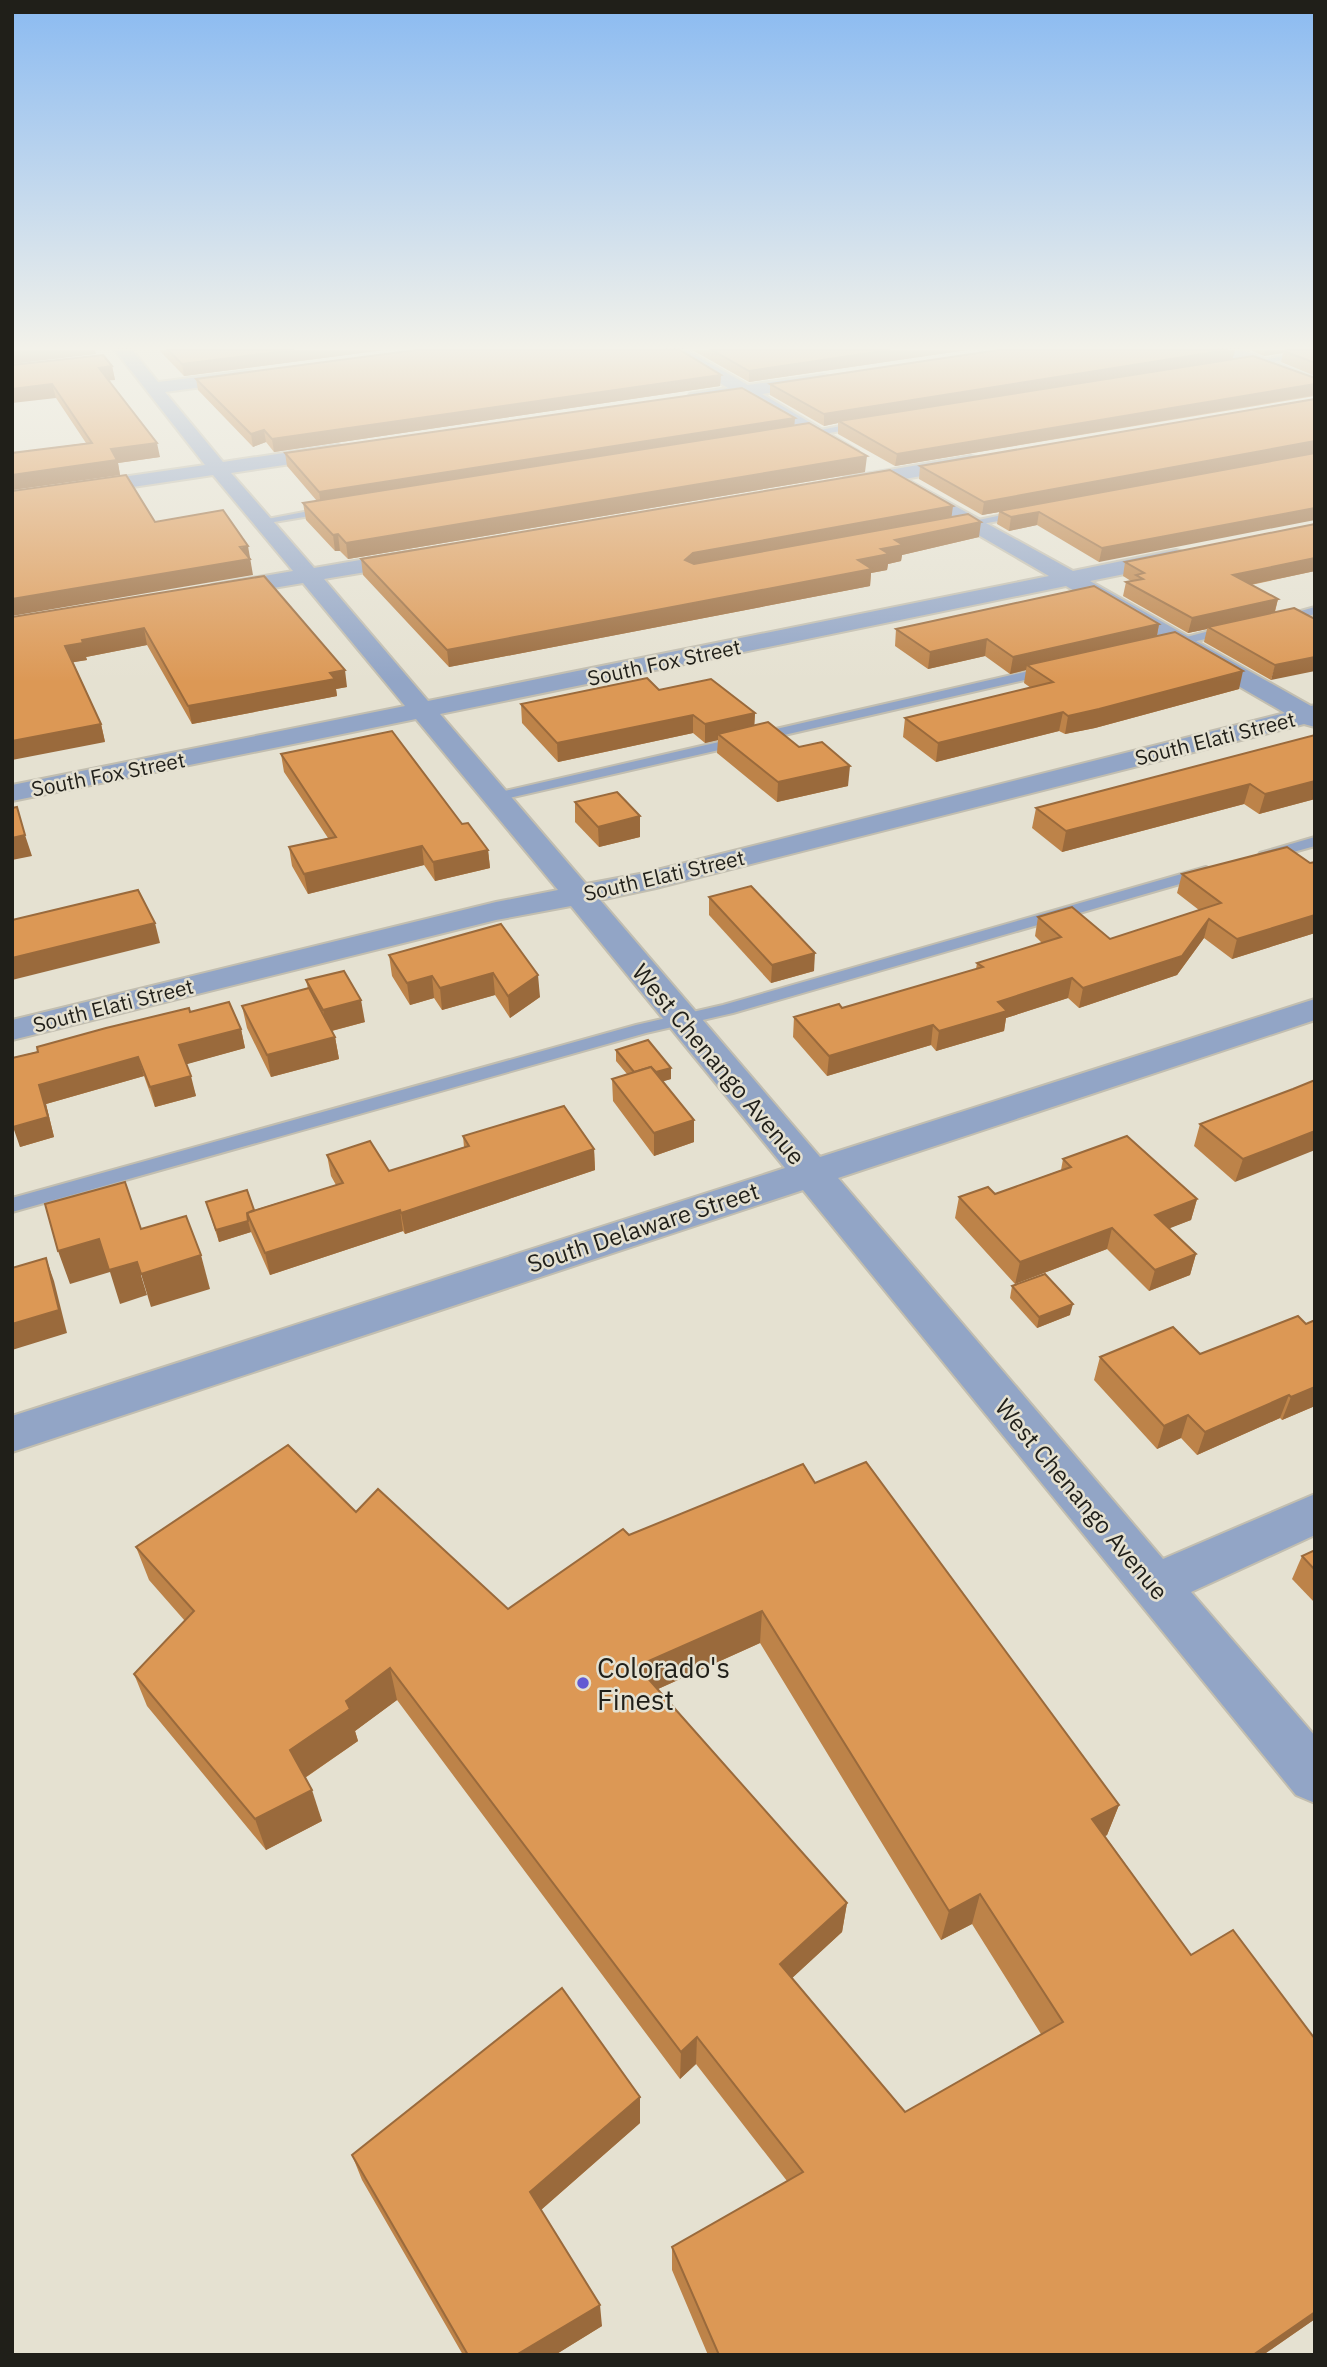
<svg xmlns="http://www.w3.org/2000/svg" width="1327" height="2367" viewBox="0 0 1327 2367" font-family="'IBM Plex Sans',sans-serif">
<rect width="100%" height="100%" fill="#e5e1d1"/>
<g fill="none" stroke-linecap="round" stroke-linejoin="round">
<g stroke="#c2beb0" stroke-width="4">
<g id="service">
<polygon points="1315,350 1315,354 1241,368 1237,365"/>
<polygon points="862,422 867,425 865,427 799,438 794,435"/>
<polygon points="330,507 335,510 334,512 262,524 257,521"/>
<polygon points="1022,511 1026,512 1026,516 959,528 954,525"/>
<polygon points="1315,607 1315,614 1278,623 1272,619"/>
<polygon points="1232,625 1238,629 1236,632 1166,648 1160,644"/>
<polygon points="1051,666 1057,670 1055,673 496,801 489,797 496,793"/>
<polygon points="1315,837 1315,846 1265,860 1258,856 1260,853"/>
<polygon points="1206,867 1214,872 1211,875 733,1013 646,1033 12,1212 12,1198 636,1025 723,1005"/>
</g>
</g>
<g stroke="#c2beb0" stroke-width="4">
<g id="minor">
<path d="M115,350H132L158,382L248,371L254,372L257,376L248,381L165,392L223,462L338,445L345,447L348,451L338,457L231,473L314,568L412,551L420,553L423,558L420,563L324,579L428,701L1049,576L899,489L896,485L899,481L906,479L1073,571L1176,550L1184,552L1187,557L1184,562L1090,581L1311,706L1315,705V727L1304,724L656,888L600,900L820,1157L1315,999V1020L838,1178L1163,1559L1315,1494V1535L1191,1592L1315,1736V1803L1296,1795L803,1190L12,1452V1416L785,1168L571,906L496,920L12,1040V1020L496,902L558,890L416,719L12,801V785L405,706L303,583L220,597L212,595L209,590L212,585L293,571L213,475L12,505V493L205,465ZM1066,586L1285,713L645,873L586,884L440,714Z"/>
<polygon points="666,350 686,350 748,385 823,375 829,376 832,380 829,384 762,394 858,451 848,457 841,455 742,397 696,403 690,402 687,398 690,394 728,388"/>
<polygon points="1218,350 1242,350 1315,378 1315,389 1220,353"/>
<polygon points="971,456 978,458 981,462 978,466 848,489 841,487 838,483 841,479 848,477"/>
</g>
</g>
<use href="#service" fill="#92a5c6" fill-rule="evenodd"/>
<use href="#minor" fill="#92a5c6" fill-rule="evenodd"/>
</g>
<g fill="#bd8349" fill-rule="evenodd">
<polygon points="159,350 384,350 184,376"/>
<polygon points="692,350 967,350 749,382"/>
<polygon points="1250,350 1315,350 1315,376 1281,362 1283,353 1264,356"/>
<polygon points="1233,359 1315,378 1315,396 895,466 838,434 838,423 824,426 770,395 770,384"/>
<polygon points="12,365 112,366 115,380 109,380 160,457 118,463 120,475 12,490 12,453 86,443 56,398"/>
<polygon points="721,375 720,386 274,452 266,442 253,447 198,390 196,379"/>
<polygon points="1315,399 1099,562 1037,525 1009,531 997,524 999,512 982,515 919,479 920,466"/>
<polygon points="795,426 865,472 348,559 340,551 335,551 306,520 303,503 317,501 287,466 285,453"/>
<polygon points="952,517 979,537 902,555 901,561 888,564 887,570 871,573 870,586 449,667 363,575 361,559"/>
<polygon points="1315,524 1315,571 1251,585 1278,599 1275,612 1294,608 1271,680 1204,642 1207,629 1188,633 1123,596 1126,582 1131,581 1123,576 1125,562"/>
<polygon points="264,576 347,687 336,689 337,696 192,724 147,645 86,657 87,660 73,662 101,724 105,742 12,617"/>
<polygon points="1159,624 1157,636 1239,689 1095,728 1065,734 1059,731 936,762 903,737 905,718 1031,688 1024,683 1026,670 1010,674 985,656 928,669 895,646 896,629"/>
<polygon points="659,690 755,713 754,725 848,786 777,802 717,753 718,740 705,743 693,733 558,762 522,723 521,704"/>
<polygon points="1315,735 1315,799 1259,814 1244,804 1062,852 1032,828 1036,808"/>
<polygon points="281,754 462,824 488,850 490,868 435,881 424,865 308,894 292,866 289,847 328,838 284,772"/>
<polygon points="575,802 640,816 640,837 599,847 575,822"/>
<polygon points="1315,862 1315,933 1232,959 1204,938 1177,975 1079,1008 1068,998 1006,1018 1004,1031 936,1051 931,1045 827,1076 793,1037 794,1017 842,1008 976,969 977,963 1042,943 1035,936 1038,917 1110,939 1199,910 1177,893 1182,874 1310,863"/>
<polygon points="709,897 814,971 771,983 709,915"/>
<polygon points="501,924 540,997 510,1018 495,995 442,1010 434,998 410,1005 392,976 389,955"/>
<polygon points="306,980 365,1022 332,1031 335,1037 339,1059 271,1077 247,1028 242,1006 308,989"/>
<polygon points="190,1012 241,1029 245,1048 186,1064 196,1096 155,1107 144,1076 46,1104 54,1137 20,1147 12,1058"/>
<polygon points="616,1050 671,1068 671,1079 663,1081 694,1142 654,1156 613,1101 612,1079 627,1074 616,1061"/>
<polygon points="1293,1089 1235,1182 1194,1146 1200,1124"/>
<polygon points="463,1136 594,1149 595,1170 405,1234 403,1231 270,1275 251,1232 219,1242 206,1202 254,1210 336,1185 331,1176 327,1155 389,1171 464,1147"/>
<polygon points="1063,1159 1197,1199 1191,1220 1169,1228 1196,1254 1190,1275 1149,1291 1107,1249 1015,1284 955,1218 959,1197 995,1194 1061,1170"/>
<polygon points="1012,1286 1070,1315 1037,1328 1010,1298"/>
<polygon points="1315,1320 1315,1406 1282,1420 1280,1418 1197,1455 1181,1438 1157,1449 1094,1380 1100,1357 1200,1354 1306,1324"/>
<path d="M815,1483L1119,1805L1107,1835L1105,1836L1191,1955L1315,2039V2319L1263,2355H708L672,2270V2247L787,2181L696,2064L680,2079L397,1700L355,1731L358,1741L305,1778L322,1821L266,1850L147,1706L134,1674L185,1621L149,1580L136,1547L356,1512L508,1609L629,1535ZM760,1643L941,1940L972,1924L1041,2034L905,2112L792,1978L842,1932L847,1903L658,1689Z"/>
<polygon points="1315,1550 1315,1603 1292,1579 1302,1556"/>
<polygon points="640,2097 640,2123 541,2210 602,2326 555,2355 463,2355 362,2180 352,2155"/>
</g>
<g fill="#9a6a3c">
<polygon points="17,350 95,350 96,354 12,364 12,351"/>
<polygon points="294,350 384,350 184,376 182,364"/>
<polygon points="890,350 967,350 749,382 749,371"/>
<polygon points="1228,350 1235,350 1232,361 839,421 838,423 824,426 824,414"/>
<polygon points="1265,350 1300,350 1284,351 1283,353 1264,356"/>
<polygon points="112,366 115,380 102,381 99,368"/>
<polygon points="721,375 720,386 274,452 272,439"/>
<polygon points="52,384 56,398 12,403 12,389"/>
<polygon points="1315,384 1315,395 895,466 897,454"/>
<polygon points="795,418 794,430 321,506 319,492"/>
<polygon points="264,430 266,442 253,447 251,434"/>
<polygon points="1315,441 1315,453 999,511 999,512 982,515 984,502"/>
<polygon points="157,443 160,457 118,463 120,475 12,490 12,475 111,449"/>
<polygon points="867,456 865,472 348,559 346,543"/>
<polygon points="953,506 951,521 685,576 685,560 693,553"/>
<polygon points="1315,508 1315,520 1099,562 1102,548"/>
<polygon points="1039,512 1037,525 1009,531 1011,517"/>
<polygon points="981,522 979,537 902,555 901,561 888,564 887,570 871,573 870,586 449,667 447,650 858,560 881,549 895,540"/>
<polygon points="338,534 340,551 335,551 333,535"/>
<polygon points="248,546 253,575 12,616 12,599"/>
<polygon points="1315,558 1315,571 1230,589 1233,575"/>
<polygon points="1278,599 1274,614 1208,627 1207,629 1188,633 1192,618"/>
<polygon points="1159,624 1156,640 1027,665 1026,670 1010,674 1013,657"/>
<polygon points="144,628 147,645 86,657 87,660 69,663 65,646 82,640"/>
<polygon points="987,639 985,656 928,669 930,652"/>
<polygon points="1315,657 1315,671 1271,680 1275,665"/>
<polygon points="345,670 347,687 336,689 337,696 192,724 188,706"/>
<polygon points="1243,671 1239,689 1095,728 1065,734 1068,716"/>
<polygon points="1063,712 1059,731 936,762 938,743"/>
<polygon points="755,713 754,732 718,734 718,740 705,743 705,724"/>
<polygon points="693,715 693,733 558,762 557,743"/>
<polygon points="101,724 105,742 12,760 12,741"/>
<polygon points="850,766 848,786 777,802 778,782"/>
<polygon points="1315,781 1315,799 1259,814 1265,794"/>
<polygon points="1250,784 1244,804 1062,852 1066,831"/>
<polygon points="640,816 640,837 599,847 598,827"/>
<polygon points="25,835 32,856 12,860 12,838"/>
<polygon points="422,846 424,865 308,894 304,874"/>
<polygon points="488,850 490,868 435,881 433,862"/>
<polygon points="1315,915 1315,933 1232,959 1237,939"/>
<polygon points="1209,919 1204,938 1177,975 1079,1008 1083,988"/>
<polygon points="155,923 160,943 12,980 12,958"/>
<polygon points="815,953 814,971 771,983 772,965"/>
<polygon points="493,973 495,995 442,1010 440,988"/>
<polygon points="538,975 540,997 510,1018 508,996"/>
<polygon points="432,976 434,998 410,1005 407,983"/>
<polygon points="1072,978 1068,998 1006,1018 1004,1031 936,1051 939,1031 998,1002"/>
<polygon points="361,1000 365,1022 327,1032 323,1010"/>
<polygon points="933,1025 931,1045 827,1076 829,1056"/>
<polygon points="241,1029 245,1048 184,1065 179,1045"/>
<polygon points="335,1037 339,1059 271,1077 267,1055"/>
<polygon points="138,1057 144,1076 46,1104 54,1137 20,1147 13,1127 39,1085"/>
<polygon points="671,1068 671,1079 638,1089 638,1078"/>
<polygon points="191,1076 196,1096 155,1107 150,1087"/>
<polygon points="694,1120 694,1142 654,1156 654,1133"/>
<polygon points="1315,1131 1315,1150 1235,1182 1243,1159"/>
<polygon points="594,1149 595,1170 405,1234 401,1213"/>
<polygon points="1197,1199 1191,1220 1150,1236 1155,1215"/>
<polygon points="400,1210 403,1231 270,1275 265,1253"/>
<polygon points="248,1221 251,1232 219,1242 216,1230"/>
<polygon points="1112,1228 1107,1249 1015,1284 1020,1262"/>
<polygon points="99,1239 137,1262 147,1295 120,1304 110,1272 70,1284 58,1251"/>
<polygon points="1196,1254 1190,1275 1149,1291 1155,1270"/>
<polygon points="201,1255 210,1289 151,1307 141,1274"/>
<polygon points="46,1258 54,1281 67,1333 12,1350 12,1324"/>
<polygon points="1073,1304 1070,1315 1037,1328 1039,1317"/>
<polygon points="1315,1387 1315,1406 1282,1420 1291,1397"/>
<polygon points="1289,1395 1280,1418 1197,1455 1205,1432"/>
<polygon points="1188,1415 1181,1438 1157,1449 1164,1426"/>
<polygon points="762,1611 760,1643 638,1698 637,1666"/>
<polygon points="390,1668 397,1700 355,1731 358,1741 300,1781 290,1750 346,1701"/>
<polygon points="312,1790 322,1821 266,1850 255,1819"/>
<polygon points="1119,1805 1107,1835 1081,1849 1092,1819"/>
<polygon points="980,1894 972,1924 941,1940 949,1911"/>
<polygon points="847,1903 842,1932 777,1992 780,1964"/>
<polygon points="697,2037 696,2064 680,2079 681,2052"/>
<polygon points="640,2097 640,2123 534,2216 530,2192"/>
<polygon points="600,2305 602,2326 555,2355 516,2355"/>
<polygon points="1315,2312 1315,2319 1263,2355 1253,2355"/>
</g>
<g fill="#dc9855" stroke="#9a6a3c" stroke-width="2" fill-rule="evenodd">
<polygon points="168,350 294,350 182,364"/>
<polygon points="416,350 680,350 721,375 272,439 264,430 251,434 196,379"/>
<polygon points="712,350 890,350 749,371"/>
<polygon points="998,350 1228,350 824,414 770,384"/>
<polygon points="1287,350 1315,350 1315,363 1284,351"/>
<polygon points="103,355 112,366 99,368 157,443 111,449 117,460 12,475 12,453 92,443 52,384 12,389 12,365"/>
<polygon points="1253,356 1315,378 1315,384 897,454 839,421"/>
<polygon points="742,388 795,418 319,492 285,453"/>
<polygon points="1315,399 1315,441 984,502 920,466"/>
<polygon points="809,423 867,456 346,543 338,534 333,535 303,503"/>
<polygon points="1315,453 1315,508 1102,548 1039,512 1011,517 999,511"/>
<polygon points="890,470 953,506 693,553 685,560 694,564 968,514 981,522 895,540 903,545 881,549 889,554 858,560 872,569 447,650 361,559"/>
<polygon points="126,475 155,522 223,510 248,546 240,547 250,559 12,599 12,491"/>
<polygon points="1315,524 1315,558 1233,575 1278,599 1192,618 1126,582 1143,579 1136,575 1144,573 1125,562"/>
<polygon points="264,576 345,670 330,673 335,679 188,706 144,628 82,640 83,643 65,646 101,724 12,741 12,617"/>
<polygon points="1094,586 1159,624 1013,657 987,639 930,652 896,629"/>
<polygon points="1294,608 1315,619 1315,657 1275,665 1208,627"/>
<polygon points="1175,632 1243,671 1099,709 1068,716 1063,712 938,743 905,718 1053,682 1027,665"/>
<polygon points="647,678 659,690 711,679 755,713 705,724 693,715 557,743 521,704"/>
<polygon points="768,722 799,747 822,742 850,766 778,782 718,734"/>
<polygon points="392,731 462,824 468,823 488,850 433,862 422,846 304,874 289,847 336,837 281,754"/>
<polygon points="1315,735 1315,781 1265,794 1250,784 1066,831 1036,808"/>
<polygon points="617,792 640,816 598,827 575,802"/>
<polygon points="17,807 25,835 12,838 12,808"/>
<polygon points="1287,847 1310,863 1315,862 1315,915 1237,939 1209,919 1182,956 1083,988 1072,978 998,1002 1007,1011 939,1031 933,1025 829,1056 794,1017 839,1004 842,1008 983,967 977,963 1061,937 1038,917 1072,907 1110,939 1221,903 1182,874"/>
<polygon points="751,886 815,953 772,965 709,897"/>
<polygon points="138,890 155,923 12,958 12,920"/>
<polygon points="501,924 538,975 508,996 493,973 440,988 432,976 407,983 389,955"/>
<polygon points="344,971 361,1000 323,1010 306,980"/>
<polygon points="309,988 335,1037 267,1055 242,1006"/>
<polygon points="229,1002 241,1029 179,1045 191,1076 150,1087 138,1057 39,1085 48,1117 13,1127 12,1058 38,1052 37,1047 106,1028 189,1008 190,1012"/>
<polygon points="648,1040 671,1068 656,1072 651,1067 634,1072 616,1050"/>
<polygon points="651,1067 694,1120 654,1133 612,1079"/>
<polygon points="1315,1080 1315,1131 1243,1159 1200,1124 1293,1089"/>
<polygon points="564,1106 594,1149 401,1213 400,1210 265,1253 247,1213 343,1183 327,1155 370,1141 389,1171 469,1146 463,1136"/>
<polygon points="1127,1136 1197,1199 1155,1215 1196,1254 1155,1270 1112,1228 1020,1262 959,1197 988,1187 995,1194 1071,1167 1063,1159"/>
<polygon points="125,1182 141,1229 186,1216 201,1255 141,1274 137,1262 109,1270 99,1239 58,1251 45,1204"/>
<polygon points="247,1190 254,1210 247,1213 248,1221 216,1230 206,1202"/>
<polygon points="46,1258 59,1310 12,1324 12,1268"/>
<polygon points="1045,1274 1073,1304 1039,1317 1012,1286"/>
<polygon points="1298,1316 1306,1324 1315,1320 1315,1387 1291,1397 1289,1395 1205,1432 1188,1415 1164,1426 1100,1357 1173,1327 1200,1354"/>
<path d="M288,1445L356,1512L378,1489L508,1609L623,1529L629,1535L803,1464L815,1483L866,1462L1119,1805L1092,1819L1191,1955L1233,1930L1315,2039V2312L1253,2355H719L672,2247L803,2172L697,2037L681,2052L390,1668L346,1701L350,1709L290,1750L312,1790L255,1819L134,1674L194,1611L136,1547ZM762,1611L949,1911L980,1894L1063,2022L905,2112L780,1964L847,1903L637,1666Z"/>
<polygon points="1315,1550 1315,1570 1302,1556"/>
<polygon points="562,1988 640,2097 530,2192 600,2305 516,2355 468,2355 352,2155"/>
</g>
<linearGradient id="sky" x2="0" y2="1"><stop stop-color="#8abaf1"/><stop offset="0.51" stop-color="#f3f2ea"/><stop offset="1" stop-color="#f3f2ea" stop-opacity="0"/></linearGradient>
<rect width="1327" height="682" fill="url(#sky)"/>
<circle fill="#625ad3" stroke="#e5e1d1" stroke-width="2.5" cx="583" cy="1683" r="7"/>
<g text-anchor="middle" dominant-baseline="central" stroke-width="5" stroke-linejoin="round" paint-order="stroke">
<g font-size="21" fill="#201f19" stroke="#e5e1d1">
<text transform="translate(664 662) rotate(-12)">South Fox Street</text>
<text transform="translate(1215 738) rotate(-14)">South Elati Street</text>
<text transform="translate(108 774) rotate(-11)">South Fox Street</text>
<text transform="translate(664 875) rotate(-13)">South Elati Street</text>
<text transform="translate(113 1005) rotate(-14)">South Elati Street</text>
</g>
<g font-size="24" fill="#201f19" stroke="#e5e1d1">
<text transform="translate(719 1064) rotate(50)">West Chenango Avenue</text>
<text transform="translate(643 1227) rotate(-18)">South Delaware Street</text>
<text transform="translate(1082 1499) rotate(50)">West Chenango Avenue</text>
</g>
<g font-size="28" fill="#201f19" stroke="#e5e1d1" text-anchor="start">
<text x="597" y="1667">Colorado's<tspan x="597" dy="32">Finest</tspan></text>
</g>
</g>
<rect width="1327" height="2367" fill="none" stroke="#201f19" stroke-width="28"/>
</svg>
